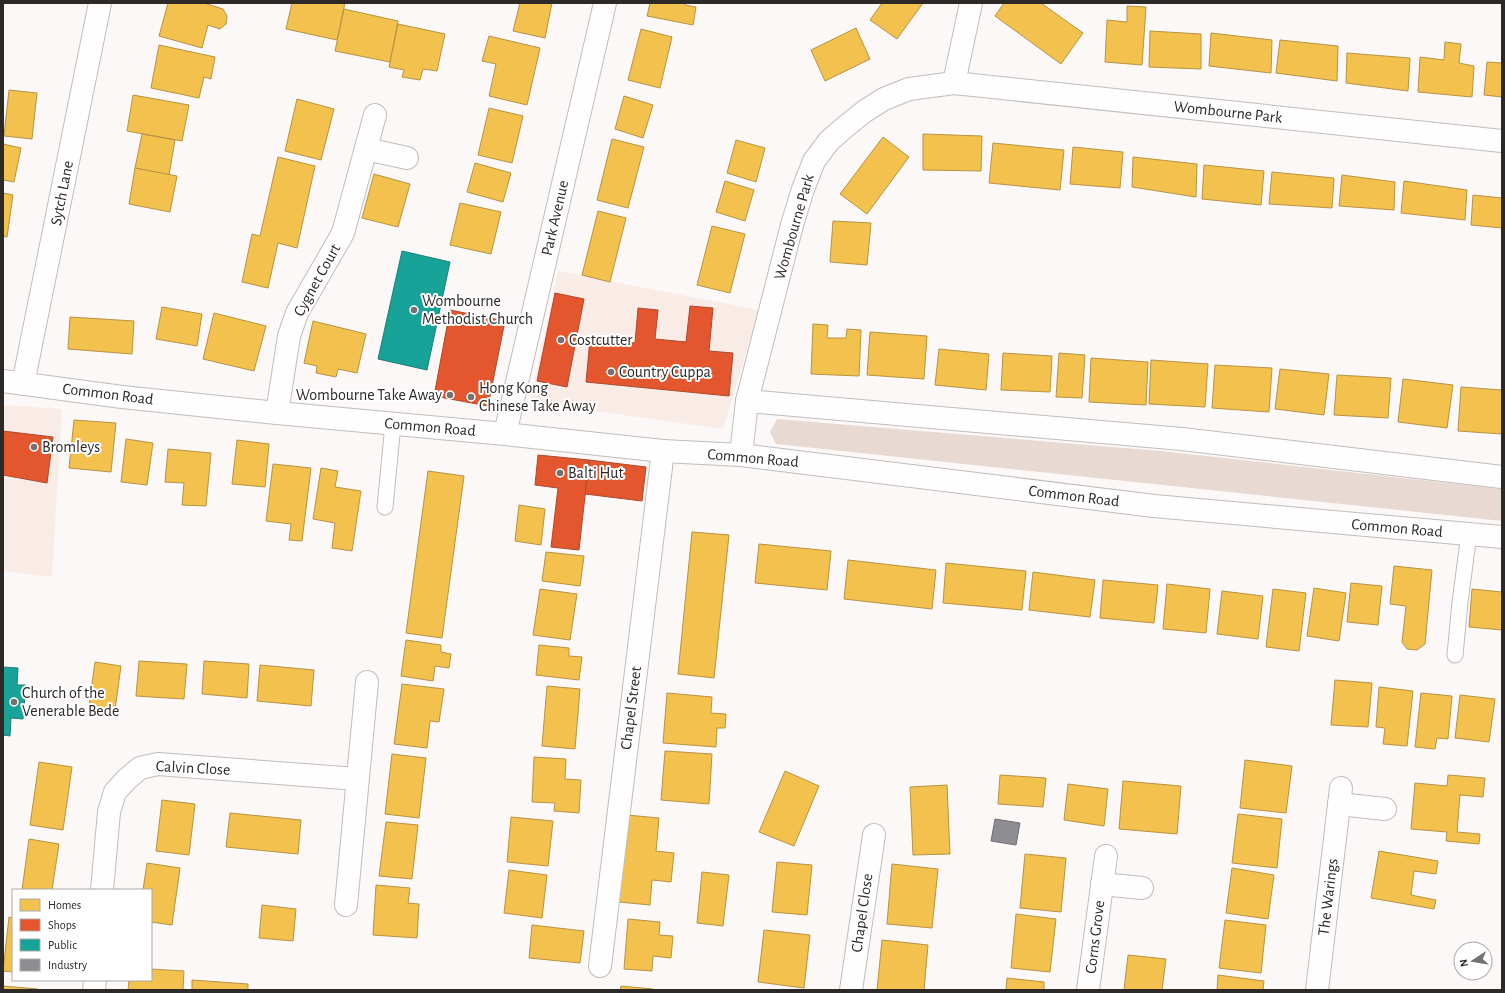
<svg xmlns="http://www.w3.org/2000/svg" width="1505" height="993" viewBox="0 0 1505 993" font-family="'Alegreya Sans',sans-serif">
<rect width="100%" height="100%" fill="#fcf8f7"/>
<g fill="#f9ece7">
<polygon points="558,271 759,310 723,429 530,402"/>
<polygon points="3,405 62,409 52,577 3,571"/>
</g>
<polygon fill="#e9d9d3" points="777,419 1161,451 1502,489 1502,521 776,444 770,432"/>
<g fill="#f2c14e" stroke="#b79342">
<polygon points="168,3 204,3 223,9 227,16 226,24 220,29 208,25 202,48 159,36"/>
<polygon points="292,3 345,3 337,40 286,29"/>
<polygon points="520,3 552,3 545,38 513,31"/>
<polygon points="650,3 685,3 685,5 696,7 693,25 647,16"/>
<polygon points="882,3 923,3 897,39 870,20"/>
<polygon points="1004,3 1041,3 1083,33 1061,64 995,16"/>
<polygon points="1127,6 1146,7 1142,65 1105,62 1107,20 1127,22"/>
<polygon points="344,9 398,21 390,62 335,51"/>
<polygon points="398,24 445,34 437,71 423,69 420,80 402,77 404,70 389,67"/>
<polygon points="856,28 870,59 825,81 811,50"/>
<polygon points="641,29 672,37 660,88 628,80"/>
<polygon points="1150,31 1201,34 1201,69 1149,67"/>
<polygon points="1211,33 1272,40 1271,73 1209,66"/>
<polygon points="489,36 540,48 527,105 489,96 496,64 482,61"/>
<polygon points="1280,40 1338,46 1337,81 1276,73"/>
<polygon points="1445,42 1461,44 1459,63 1474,66 1472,97 1418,92 1420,57 1444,60"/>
<polygon points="159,45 215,57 211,79 204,77 199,98 151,88"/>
<polygon points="1347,53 1410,58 1408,91 1346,83"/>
<polygon points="1487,62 1502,63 1502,97 1484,95"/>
<polygon points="9,90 37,93 32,139 4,136"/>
<polygon points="133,95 189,105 182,141 127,131"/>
<polygon points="624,96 653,105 643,138 615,129"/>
<polygon points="297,99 334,109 321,160 285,151"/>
<polygon points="489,108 523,116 512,163 478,155"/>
<polygon points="142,134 175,140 169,175 135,168"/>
<polygon points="923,134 982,136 981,171 923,170"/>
<polygon points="883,137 909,157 867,214 840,194"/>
<polygon points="612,139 644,147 628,208 597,200"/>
<polygon points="736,140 765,148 756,182 727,173"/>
<polygon points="993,143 1064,150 1060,190 989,183"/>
<polygon points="3,144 21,148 14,182 3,180"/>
<polygon points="1073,147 1123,152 1120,188 1070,184"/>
<polygon points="278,157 315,166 297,248 278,243 268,288 242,282 252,234 260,236"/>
<polygon points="1133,157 1197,164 1196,197 1132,187"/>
<polygon points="475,163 511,173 503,202 467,192"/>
<polygon points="1204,165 1264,171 1261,205 1202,199"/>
<polygon points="135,168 177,176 170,212 129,204"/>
<polygon points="1272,172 1334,178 1332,208 1269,204"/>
<polygon points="374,174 410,184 398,227 362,218"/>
<polygon points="1342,175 1395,182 1394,210 1339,206"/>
<polygon points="725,181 754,190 745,221 716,212"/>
<polygon points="1404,181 1467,190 1465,220 1401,213"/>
<polygon points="3,193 13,195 7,237 3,236"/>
<polygon points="1473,195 1502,198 1502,228 1471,225"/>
<polygon points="460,203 501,212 491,254 450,245"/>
<polygon points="598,211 626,218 610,282 582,275"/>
<polygon points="833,221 871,223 867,265 830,262"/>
<polygon points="712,226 745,234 730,293 697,285"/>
<polygon points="162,307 202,314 197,346 156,339"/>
<polygon points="214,313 266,326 254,371 203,359"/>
<polygon points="70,317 134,321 132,354 68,349"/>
<polygon points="313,321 366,334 357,373 338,369 336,377 316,373 317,366 304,363"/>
<polygon points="813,324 828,325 827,338 846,338 847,329 861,330 859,376 811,374"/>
<polygon points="870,332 927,336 924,379 867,375"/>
<polygon points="939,349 989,354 986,390 935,385"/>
<polygon points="1003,353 1052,356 1050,392 1001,390"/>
<polygon points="1059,353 1085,355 1082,398 1056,397"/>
<polygon points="1091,358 1148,362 1146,405 1089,402"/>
<polygon points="1151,360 1208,364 1205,407 1149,404"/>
<polygon points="1215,365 1272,368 1269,412 1212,408"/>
<polygon points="1280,369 1329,374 1324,415 1275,409"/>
<polygon points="1337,375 1391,378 1388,418 1334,415"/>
<polygon points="1403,379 1453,385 1447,428 1398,422"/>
<polygon points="1461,387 1502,390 1502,434 1458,431"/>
<polygon points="74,420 116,423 111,472 69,468"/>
<polygon points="126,439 153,443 147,485 121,482"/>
<polygon points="237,440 269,444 265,487 232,484"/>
<polygon points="168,449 211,453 206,506 182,505 184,483 165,482"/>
<polygon points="273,464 311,468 302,541 289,540 291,524 266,521"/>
<polygon points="321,468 338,471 335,487 361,491 352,551 332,548 335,523 313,519"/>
<polygon points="428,471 464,476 442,638 406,633"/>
<polygon points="519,505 545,509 541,545 515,541"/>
<polygon points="692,532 729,535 714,678 678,674"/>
<polygon points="759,544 831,551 827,590 755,583"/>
<polygon points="546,552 584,556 580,586 542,581"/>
<polygon points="848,560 936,570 932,609 844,599"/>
<polygon points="946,563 1026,571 1022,610 943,603"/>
<polygon points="1394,566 1432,570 1425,644 1417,650 1407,649 1402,642 1406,606 1390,604"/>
<polygon points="1033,572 1095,580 1090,617 1029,610"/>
<polygon points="1103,580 1158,585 1154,623 1100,618"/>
<polygon points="1351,583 1382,586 1378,625 1347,622"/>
<polygon points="1167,584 1210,589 1206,633 1163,629"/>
<polygon points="1314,588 1346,593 1339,641 1307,636"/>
<polygon points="540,589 577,594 570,640 533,635"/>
<polygon points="1273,589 1306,593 1299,651 1266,647"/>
<polygon points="1472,589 1502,592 1502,630 1469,627"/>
<polygon points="1222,591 1263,596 1258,639 1217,634"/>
<polygon points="406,640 441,645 441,652 451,654 449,668 435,666 433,681 401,676"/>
<polygon points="539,645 569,648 569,656 582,657 579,680 536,675"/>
<polygon points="139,661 187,664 184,699 136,696"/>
<polygon points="204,661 249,664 247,698 202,694"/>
<polygon points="95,662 121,666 115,710 89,706"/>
<polygon points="260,665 314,670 311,706 257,701"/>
<polygon points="1335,680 1372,683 1368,727 1331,725"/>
<polygon points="402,684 444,689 439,722 430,721 427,748 394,744"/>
<polygon points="547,686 580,689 575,749 542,746"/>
<polygon points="1379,687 1413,691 1407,746 1383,744 1385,728 1376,727"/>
<polygon points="667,693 712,697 711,713 726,714 725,728 717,728 716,747 663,743"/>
<polygon points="1421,693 1452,696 1448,739 1437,738 1435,749 1415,747"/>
<polygon points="1460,695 1495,699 1489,742 1455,738"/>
<polygon points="665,751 712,754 709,804 661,800"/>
<polygon points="392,754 426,758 419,818 385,814"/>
<polygon points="534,757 566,759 565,779 581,780 579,813 554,811 555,803 532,802"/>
<polygon points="1245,760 1292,766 1286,813 1240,808"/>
<polygon points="39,762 72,767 63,830 30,825"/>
<polygon points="785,771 819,786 794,846 759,832"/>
<polygon points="1000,775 1046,778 1043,807 998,804"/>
<polygon points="1448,775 1485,778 1483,797 1460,795 1457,832 1480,834 1479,844 1446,841 1447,832 1411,829 1415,783 1447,786"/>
<polygon points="1123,781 1181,786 1177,834 1119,829"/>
<polygon points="1068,784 1108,789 1104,826 1064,820"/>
<polygon points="947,785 950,854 913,855 910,787"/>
<polygon points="162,800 195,804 189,855 156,851"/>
<polygon points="230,813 301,820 298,854 226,847"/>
<polygon points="1238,814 1282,819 1277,868 1232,863"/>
<polygon points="627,815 659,818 656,851 674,853 671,882 652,880 650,905 619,902"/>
<polygon points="511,817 553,821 548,866 507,862"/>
<polygon points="386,822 418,825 412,879 379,876"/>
<polygon points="29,839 59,844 52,890 22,890"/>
<polygon points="1379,851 1438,861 1436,874 1414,871 1411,895 1436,900 1434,909 1371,898"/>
<polygon points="1025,854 1066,858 1061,912 1020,908"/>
<polygon points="777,862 812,865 807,915 772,912"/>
<polygon points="147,863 180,868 172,925 151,922 151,890 143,890"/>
<polygon points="892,864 938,869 932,928 887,924"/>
<polygon points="1232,868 1274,875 1268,919 1226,913"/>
<polygon points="509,870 547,875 542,918 504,913"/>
<polygon points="702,872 729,875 723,926 697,923"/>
<polygon points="376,885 410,888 408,903 419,904 417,938 373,935"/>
<polygon points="262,905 296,909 293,941 259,938"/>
<polygon points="1016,914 1056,919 1050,972 1011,968"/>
<polygon points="9,917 13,918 13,972 3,971"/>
<polygon points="628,919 660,922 659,935 673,936 671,958 653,956 652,971 624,969"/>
<polygon points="1225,920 1266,925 1261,973 1219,968"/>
<polygon points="532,925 584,931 580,963 529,958"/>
<polygon points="764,930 810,935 804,988 758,982"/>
<polygon points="882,940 928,945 924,990 877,990"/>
<polygon points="1128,955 1166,959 1162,990 1124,990"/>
<polygon points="151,969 184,971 183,990 128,990 129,980 151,980"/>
<polygon points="1218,975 1264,981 1263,990 1217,990"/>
<polygon points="1007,978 1044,982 1044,990 1006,990"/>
<polygon points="192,980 248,984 248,990 192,990"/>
<polygon points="3,986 38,989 38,990 3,990"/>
<polygon points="621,986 653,989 653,990 620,990"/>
</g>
<g fill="#e4572e" stroke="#ad492c">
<polygon points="555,293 584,299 567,387 537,381"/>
<polygon points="690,306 713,308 709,351 733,353 729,396 586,382 590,339 635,343 638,308 658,310 655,339 686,342"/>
<polygon points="450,310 505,321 488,406 434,396"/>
<polygon points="3,431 53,437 47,483 3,475"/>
<polygon points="538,455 589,460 579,550 551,547 558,488 535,485"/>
<polygon points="589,460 646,467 642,501 585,494"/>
</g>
<g fill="#17a398" stroke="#1e7e76">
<polygon points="402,251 450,262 427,370 378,359"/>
<polygon points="3,667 18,668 17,685 26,685 23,719 11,718 10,736 3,735"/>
</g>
<polygon fill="#8d8d92" stroke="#706f72" points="995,819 1020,823 1016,845 991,841"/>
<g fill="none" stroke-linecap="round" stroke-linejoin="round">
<g stroke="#c0bdbb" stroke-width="17">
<g id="lane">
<polyline points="385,507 393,424"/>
<polyline points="1455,655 1460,602 1469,534"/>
</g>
</g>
<g stroke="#c0bdbb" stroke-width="24">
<g id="street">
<polyline points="954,83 971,3"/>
<polyline points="366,149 407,158"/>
<polyline points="23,384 100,3"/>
<polyline points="747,401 1182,439 1502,477"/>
<polyline points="277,413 289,336 297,313 343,233 375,115"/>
<polyline points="505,434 605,3"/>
<polyline points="741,455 747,401 792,225 803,189 814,161 829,141 845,127 865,111 884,99 909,89 954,83 1502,141"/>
<polyline points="1339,804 1385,809"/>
<polyline points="1102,884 1142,888"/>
<polyline points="102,890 109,812 115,792 127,779 140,768 158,764 357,779"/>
<polyline points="346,905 367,682"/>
<polyline points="600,966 663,451"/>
<polyline points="94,990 95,980"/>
<polyline points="851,990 874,835"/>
<polyline points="1088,990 1106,856"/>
<polyline points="1317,990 1341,788"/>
</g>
</g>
<g stroke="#c0bdbb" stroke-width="24">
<polyline id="secondary" points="3,381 122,397 277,413 505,434 663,451 741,455 1154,506 1502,537"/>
</g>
<use href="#lane" stroke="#fffefe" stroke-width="15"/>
<use href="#street" stroke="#fffefe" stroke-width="22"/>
<use href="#secondary" stroke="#fffefe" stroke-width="22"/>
</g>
<g fill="#757170" stroke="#fff" stroke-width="1.5">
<circle cx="414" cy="310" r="4"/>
<circle cx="561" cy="340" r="4"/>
<circle cx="611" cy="372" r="4"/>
<circle cx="450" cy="395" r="4"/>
<circle cx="471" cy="397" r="4"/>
<circle cx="34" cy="447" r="4"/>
<circle cx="560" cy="473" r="4"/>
<circle cx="14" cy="702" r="4"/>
</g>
<g text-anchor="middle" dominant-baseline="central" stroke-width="4" stroke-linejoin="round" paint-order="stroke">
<g font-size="16" fill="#2d2927" stroke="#fff">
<text transform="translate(1228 112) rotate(6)">Wombourne Park</text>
<text transform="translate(62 193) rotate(-79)">Sytch Lane</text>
<text transform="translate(555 218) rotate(-77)">Park Avenue</text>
<text transform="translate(794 227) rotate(-74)">Wombourne Park</text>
<text transform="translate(317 280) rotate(-61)">Cygnet Court</text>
<text transform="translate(108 394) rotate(7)">Common Road</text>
<text transform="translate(430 427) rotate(5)">Common Road</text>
<text transform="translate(753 458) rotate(5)">Common Road</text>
<text transform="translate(1074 496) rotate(7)">Common Road</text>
<text transform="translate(1397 528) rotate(5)">Common Road</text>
<text transform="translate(631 708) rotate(-83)">Chapel Street</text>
<text transform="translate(193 768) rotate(3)">Calvin Close</text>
<text transform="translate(1328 897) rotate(-83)">The Warings</text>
<text transform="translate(862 913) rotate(-82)">Chapel Close</text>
<text transform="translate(1095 937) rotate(-83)">Corns Grove</text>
</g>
<g font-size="16" fill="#2d2927" stroke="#fff" text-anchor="start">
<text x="422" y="301">Wombourne<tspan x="422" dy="18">Methodist Church</tspan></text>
<text x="569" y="340">Costcutter</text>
<text x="619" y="372">Country Cuppa</text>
<text x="479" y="388">Hong Kong<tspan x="479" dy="18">Chinese Take Away</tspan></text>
<text x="442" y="395" text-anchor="end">Wombourne Take Away</text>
<text x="42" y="447">Bromleys</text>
<text x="568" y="473">Balti Hut</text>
<text x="22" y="693">Church of the<tspan x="22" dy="18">Venerable Bede</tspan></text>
</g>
</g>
<rect width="1505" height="993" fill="none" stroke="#2d2927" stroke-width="8"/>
<rect x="12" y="889" width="140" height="92" fill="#ffffff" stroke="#aba9a9"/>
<rect x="20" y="899" width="20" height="12" fill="#f2c14e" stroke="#aba9a9"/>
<text x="48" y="909" font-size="12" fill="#2d2927">Homes</text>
<rect x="20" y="919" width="20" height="12" fill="#e4572e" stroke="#aba9a9"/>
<text x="48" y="929" font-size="12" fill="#2d2927">Shops</text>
<rect x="20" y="939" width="20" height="12" fill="#17a398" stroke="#aba9a9"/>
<text x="48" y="949" font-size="12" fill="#2d2927">Public</text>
<rect x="20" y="959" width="20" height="12" fill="#8d8d92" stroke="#aba9a9"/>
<text x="48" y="969" font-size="12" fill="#2d2927">Industry</text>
<g transform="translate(1473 961) rotate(258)"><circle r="19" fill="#ffffff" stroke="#aba9a9"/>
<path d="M0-3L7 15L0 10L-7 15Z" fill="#757170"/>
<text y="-6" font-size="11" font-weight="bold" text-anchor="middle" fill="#2d2927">N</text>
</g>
</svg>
